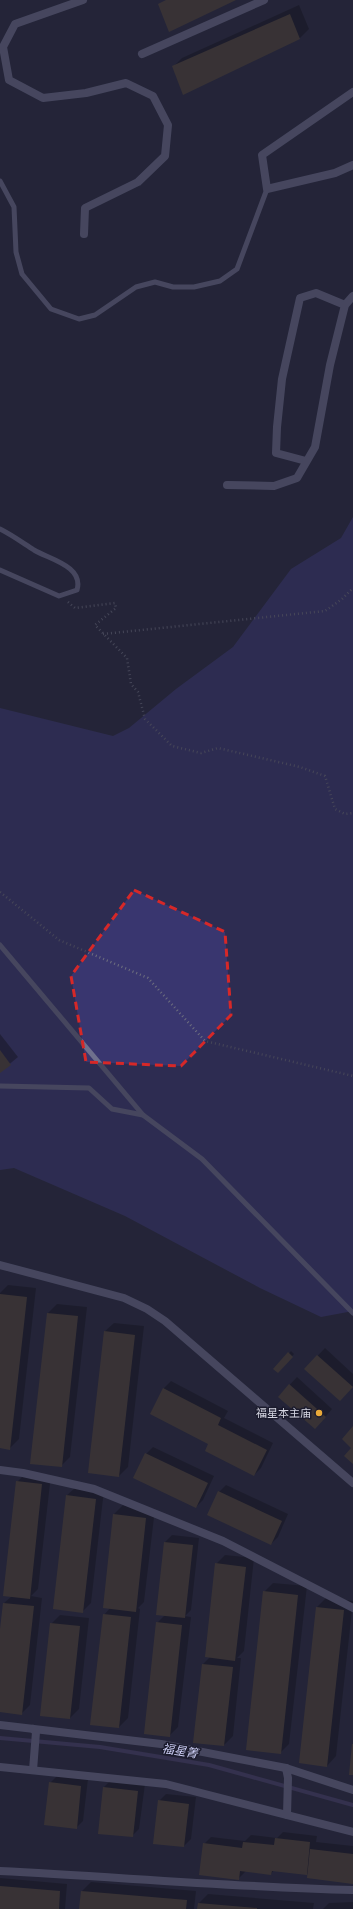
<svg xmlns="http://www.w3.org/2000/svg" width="353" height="1909" viewBox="0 0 353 1909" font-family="'DejaVu Sans','Noto Sans SC',sans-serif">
<rect width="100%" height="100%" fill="#242538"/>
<polygon fill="#39366f" points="353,517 353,1311 321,1317 260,1288 125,1216 14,1168 0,1170 0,708 113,736 129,728 176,689 233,647 291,569 341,538"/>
<g fill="#0007">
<polygon points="299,5 309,29 300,38 183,93 173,67 182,58"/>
<polygon points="0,1034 18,1057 0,1072"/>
<polygon points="8,1285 36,1288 19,1439 10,1448 0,1447 0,1293"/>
<polygon points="57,1304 87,1307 70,1457 61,1466 31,1463 48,1313"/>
<polygon points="114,1323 144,1326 128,1467 119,1476 104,1332"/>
<polygon points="325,1348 353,1374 353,1386 347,1393 305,1369"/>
<polygon points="291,1351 294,1354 278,1372 275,1369"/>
<polygon points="297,1377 332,1409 322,1421 279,1396"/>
<polygon points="171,1381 228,1411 224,1418 273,1443 261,1468 254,1475 209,1443 151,1413 164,1388"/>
<polygon points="153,1447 214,1476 203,1500 196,1507 146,1454"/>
<polygon points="26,1473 51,1475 38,1589 31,1596 42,1598 30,1705 21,1714 0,1711 0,1638 4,1603 12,1596 17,1482"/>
<polygon points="226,1485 288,1514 278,1537 271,1544 219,1492"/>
<polygon points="76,1487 104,1490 91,1603 82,1612 66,1496"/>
<polygon points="123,1505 155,1509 144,1602 138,1608 140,1609 128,1718 119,1727 104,1615 110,1608 114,1514"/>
<polygon points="172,1535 199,1538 191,1610 185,1616 191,1617 178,1727 169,1736 157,1623 165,1615 165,1542"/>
<polygon points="225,1555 254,1558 244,1651 237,1658 241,1658 233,1736 224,1745 203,1664 210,1657 216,1564"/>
<polygon points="273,1583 307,1586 289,1744 280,1753 264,1592"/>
<polygon points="326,1598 353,1601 336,1756 327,1766 317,1607"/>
<polygon points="60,1615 89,1618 79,1709 70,1718 51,1624"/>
<polygon points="57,1776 88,1779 83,1821 76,1828 50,1783"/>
<polygon points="111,1780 145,1784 139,1829 132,1836 104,1787"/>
<polygon points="166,1794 196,1797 191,1839 184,1846 159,1801"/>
<polygon points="283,1832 317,1836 316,1842 353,1846 353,1883 309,1874 274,1870 271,1874 246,1871 239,1878 204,1844 211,1837 245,1841 251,1835 277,1838"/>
<polygon points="0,1878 67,1884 65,1909 0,1909"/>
<polygon points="91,1882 196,1891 194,1909 80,1909 82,1891"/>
<polygon points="208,1894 314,1903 313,1909 198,1909 199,1903"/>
<polygon points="353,1902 353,1909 323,1909 329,1903"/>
</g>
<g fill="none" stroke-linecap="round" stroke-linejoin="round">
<polyline stroke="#484068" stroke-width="4" points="0,1738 100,1747 209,1765 353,1805"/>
</g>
<g fill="#514431">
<polygon points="166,0 236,0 169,32 158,4"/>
<polygon points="290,14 300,39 183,95 172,66"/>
<polygon points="0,1050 11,1065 0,1073"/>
<polygon points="0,1294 27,1297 10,1450 0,1448"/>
<polygon points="47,1313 78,1316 62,1467 30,1464"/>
<polygon points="104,1331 135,1335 119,1477 88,1473"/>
<polygon points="288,1352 293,1357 278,1373 273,1369"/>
<polygon points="317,1355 353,1387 340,1401 304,1369"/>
<polygon points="289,1384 326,1417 315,1429 278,1397"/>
<polygon points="163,1388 221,1418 218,1425 267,1450 254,1476 205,1451 208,1444 150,1414"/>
<polygon points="353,1426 353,1464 344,1456 351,1448 342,1439"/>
<polygon points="145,1453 208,1483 196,1508 133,1478"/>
<polygon points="16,1481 42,1484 30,1599 3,1596"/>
<polygon points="218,1491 282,1521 271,1545 207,1515"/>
<polygon points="66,1495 96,1499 83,1613 53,1609"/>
<polygon points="113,1514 146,1518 136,1612 103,1608"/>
<polygon points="164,1542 193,1545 185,1618 156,1615"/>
<polygon points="215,1563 246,1567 235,1661 205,1657"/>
<polygon points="263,1591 298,1595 281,1754 246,1750"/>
<polygon points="3,1603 34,1606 22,1715 0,1712 0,1629"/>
<polygon points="316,1607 344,1610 327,1767 299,1763"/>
<polygon points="103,1614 131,1617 119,1728 90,1725"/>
<polygon points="156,1622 182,1625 170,1737 144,1734"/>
<polygon points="50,1623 80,1626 70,1719 40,1716"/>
<polygon points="202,1664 233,1667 224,1746 193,1743"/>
<polygon points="352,1744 353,1744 353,1775 349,1775"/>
<polygon points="49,1782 81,1786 77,1829 44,1825"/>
<polygon points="103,1787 138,1791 133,1837 98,1834"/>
<polygon points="158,1800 189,1804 184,1847 153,1844"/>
<polygon points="275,1838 310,1842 307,1875 272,1871 271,1875 240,1871 239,1880 199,1875 203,1843 242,1848 243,1842 274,1845"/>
<polygon points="310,1849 353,1854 353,1884 307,1878"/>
<polygon points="0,1886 60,1891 59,1909 0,1909"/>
<polygon points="81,1891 187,1900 186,1909 79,1909"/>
<polygon points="198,1903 257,1908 257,1909 197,1909"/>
</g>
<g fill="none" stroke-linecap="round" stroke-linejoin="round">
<g stroke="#6e6f7f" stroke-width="2.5" stroke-dasharray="1 3" stroke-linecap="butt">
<polyline points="68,602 75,608 115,603 116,608 95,625 127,658 131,684 138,692 145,719 172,746 201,753 218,748 300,767 325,776 335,809 345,814 353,813"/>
<polyline points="103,634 325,611 342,599 353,588"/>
<polyline points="0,892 59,940 148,978 205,1041 353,1076"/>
</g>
<g stroke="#6f708d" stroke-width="5">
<polyline points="0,181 14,207 16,252 22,274 51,309 79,319 95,315 136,287 155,282 173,287 194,287 220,281 237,269 267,189"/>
<path d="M0,529C12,535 23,543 34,550C49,559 84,566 77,590L59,596L0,570"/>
<polyline points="0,945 143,1115 202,1159 353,1313"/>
<polyline points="0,1086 89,1088 112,1109 143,1115"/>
</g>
<g stroke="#6f708d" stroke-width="8">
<polyline points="83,0 15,24 3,47 9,80 43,98 86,93 126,83 153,96 168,125 165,156 138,182 85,208 84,234"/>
<polyline points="142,54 264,0"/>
<polyline points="353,92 262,155 267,189 335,173 353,165"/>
<polyline points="306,461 276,453 277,427 282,379 300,298 316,293 345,305"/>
<polyline points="227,485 274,486 297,478 315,447 330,365 345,305 353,296"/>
<polyline points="0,1265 124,1298 147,1309 165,1321 353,1483"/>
<polyline points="0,1470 23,1473 94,1489 223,1541 353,1608"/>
<polyline points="0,1725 161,1744 286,1768 353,1790"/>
<polyline points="0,1767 166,1784 353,1832"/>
<polyline points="286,1768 288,1778 287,1815"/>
<polyline points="33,1770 36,1732 33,1729"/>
<path d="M0,1871C118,1877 235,1887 353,1890"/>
</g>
</g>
<path d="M0 0H353V1909H0ZM134,890L225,932L231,1015L181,1066L86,1062L71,976Z" fill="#242538" fill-opacity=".55" fill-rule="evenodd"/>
<path fill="none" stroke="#d62828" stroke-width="3" stroke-dasharray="8 5" stroke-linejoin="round" d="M134,890L225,932L231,1015L181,1066L86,1062L71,976Z"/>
<circle fill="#eaaa39" stroke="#1b1b2d" stroke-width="1.5" cx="319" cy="1413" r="4"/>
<g text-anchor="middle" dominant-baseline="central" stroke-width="3" stroke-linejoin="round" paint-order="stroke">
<g font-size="11" fill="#d4d5e1" stroke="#1b1b2d" text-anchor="end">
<text x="311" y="1413">福星本主庙</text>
</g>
<g font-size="12" font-style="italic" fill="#cccef4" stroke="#1b1b2d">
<text transform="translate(180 1751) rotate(9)">福星箐</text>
</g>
</g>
</svg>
